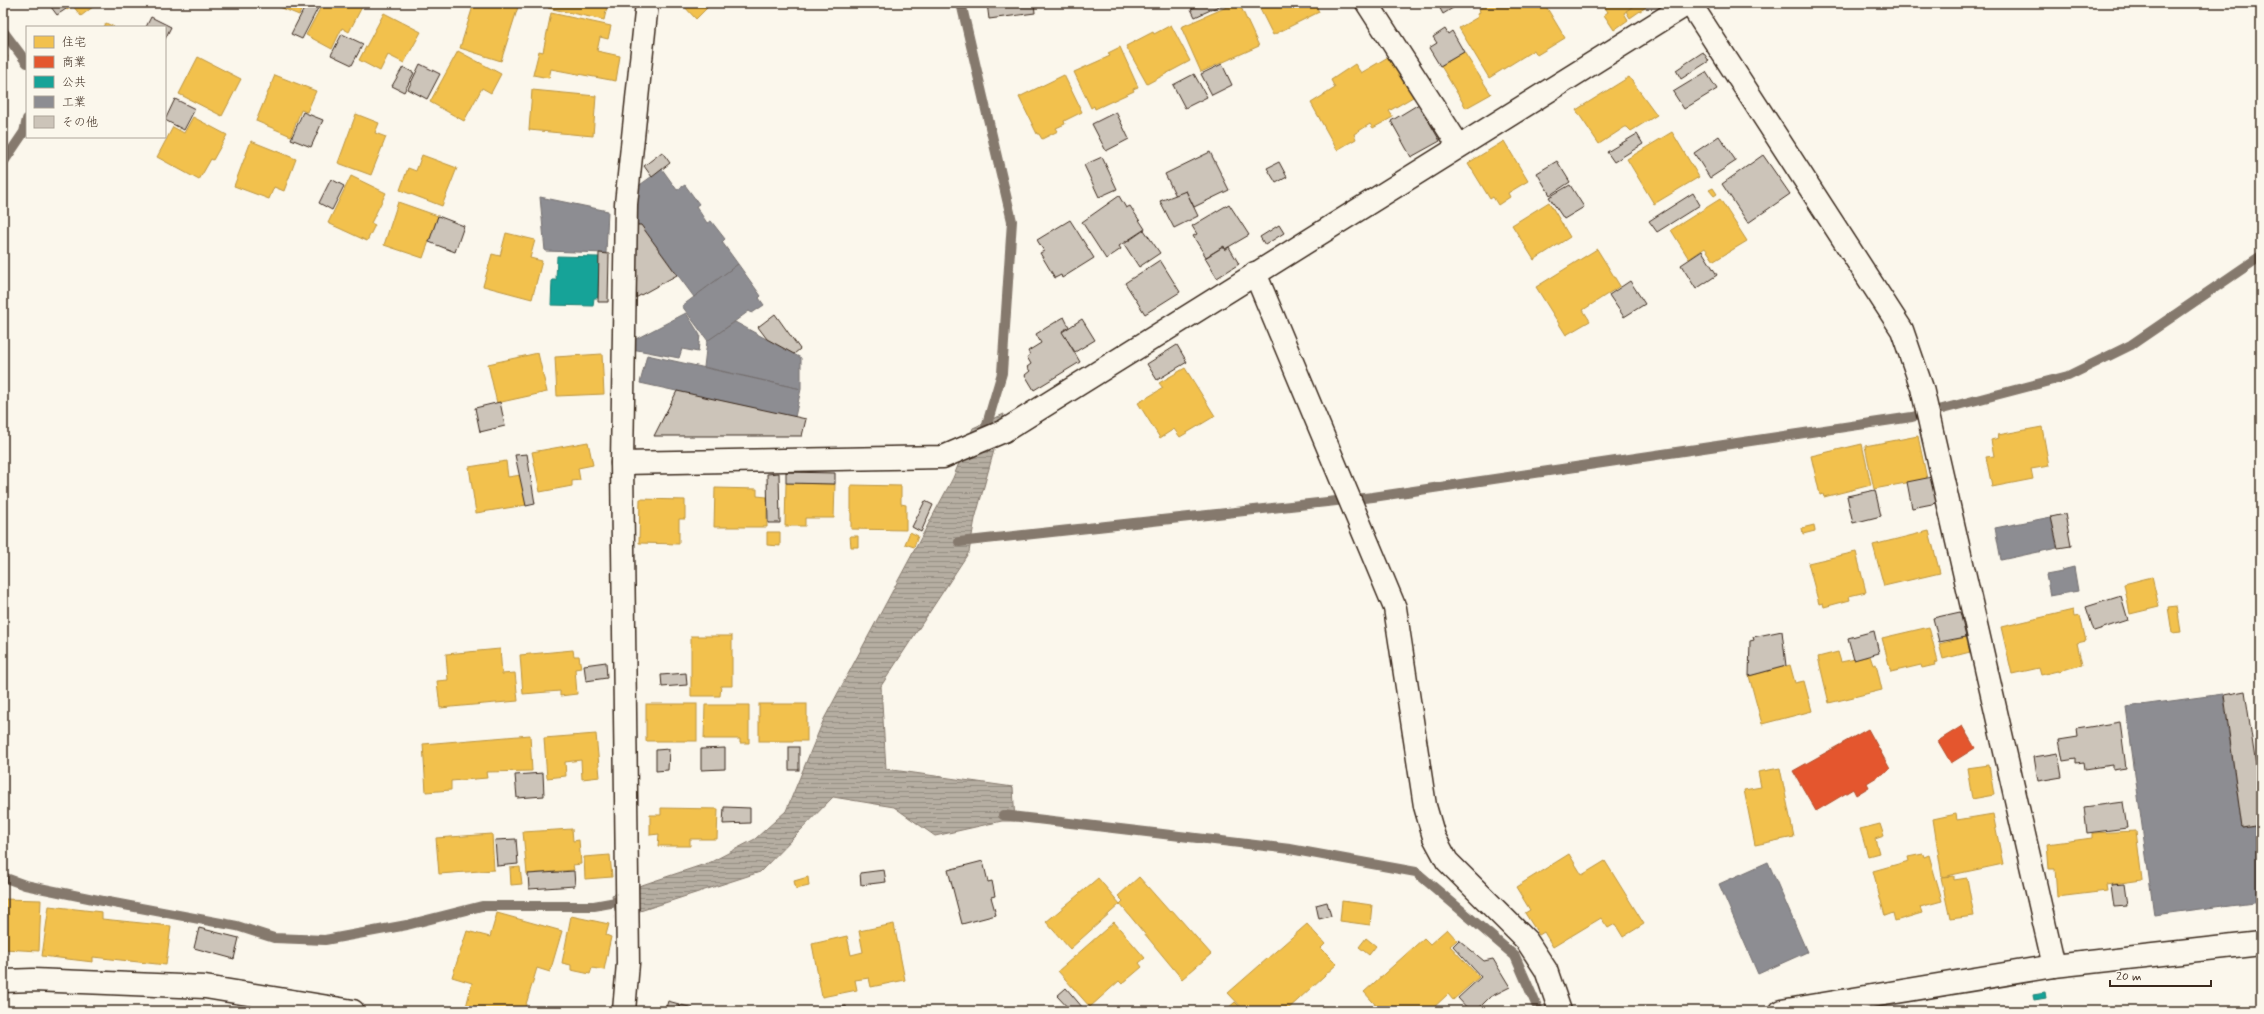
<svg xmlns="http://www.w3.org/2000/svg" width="2264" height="1014" viewBox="0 0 2264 1014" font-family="Mynerve,'Klee One',sans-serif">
<defs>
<pattern id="water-rules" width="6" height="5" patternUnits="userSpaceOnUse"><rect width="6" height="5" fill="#b6aea2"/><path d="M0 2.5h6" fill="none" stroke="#958e83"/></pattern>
</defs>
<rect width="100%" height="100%" fill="#fbf7ec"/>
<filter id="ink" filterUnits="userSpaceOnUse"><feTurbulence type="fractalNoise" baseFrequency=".025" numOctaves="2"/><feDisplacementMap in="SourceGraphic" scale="8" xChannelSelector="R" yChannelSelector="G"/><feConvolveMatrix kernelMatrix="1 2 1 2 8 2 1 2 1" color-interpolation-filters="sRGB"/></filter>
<g filter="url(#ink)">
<polygon fill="url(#water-rules)" stroke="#85796d" points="1004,414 975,519 969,552 881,686 886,769 1013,787 1015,821 1002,821 935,836 894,807 833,797 760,872 640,911 615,911 612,895 711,862 755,839 786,811 824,719 953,478 973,428"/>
<g fill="#f2c14e" stroke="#bb9440">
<polygon points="62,3 98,3 81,16 73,6 67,10"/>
<polygon points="270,3 304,3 299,15"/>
<polygon points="323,3 364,3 349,32 342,28 332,49 306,35"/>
<polygon points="474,3 507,3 518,7 501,61 460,48"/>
<polygon points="549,3 608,3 604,20 548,8"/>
<polygon points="681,3 712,3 696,19"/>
<polygon points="1236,3 1239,3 1259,46 1201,72 1181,27"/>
<polygon points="1257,3 1315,3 1319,12 1273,35"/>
<polygon points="1488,3 1544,3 1565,38 1537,55 1534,50 1489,78 1459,28 1478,17 1477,14 1480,12 1479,9"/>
<polygon points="1602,3 1638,3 1624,13 1628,20 1614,30 1604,15 1608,12"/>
<polygon points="1638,3 1643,3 1646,7 1630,18 1626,11"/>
<polygon points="384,13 421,32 404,63 388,55 380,71 359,60"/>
<polygon points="551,13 611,26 608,39 600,37 597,51 620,56 616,81 551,69 549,78 533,75 539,51 543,52"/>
<polygon points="106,23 114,27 104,27"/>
<polygon points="1171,25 1190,61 1147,84 1126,46 1153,32 1154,34"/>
<polygon points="1120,47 1138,87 1133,89 1134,91 1095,109 1094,106 1091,108 1074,72 1110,56 1108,53"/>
<polygon points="3,51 8,57 3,61"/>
<polygon points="458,51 501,74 491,93 482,88 464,121 430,102"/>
<polygon points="1464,52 1491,94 1466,108 1441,66"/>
<polygon points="198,57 241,79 222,116 179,94"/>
<polygon points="1388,57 1413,97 1389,111 1393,117 1373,128 1370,124 1354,134 1356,139 1337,150 1311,103 1335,88 1331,80 1355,64 1361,73"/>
<polygon points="275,75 316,91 307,112 301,110 291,136 256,121"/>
<polygon points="1064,75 1082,112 1064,121 1065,124 1056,128 1058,131 1042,139 1039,134 1037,134 1019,97"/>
<polygon points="1629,77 1657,115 1631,131 1627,127 1625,127 1599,144 1576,110"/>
<polygon points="532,90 596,96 593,136 529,130"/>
<polygon points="356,114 379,123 375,133 386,137 371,175 338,163"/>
<polygon points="193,117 227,135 213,160 211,159 199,180 157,157 173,127 184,133"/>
<polygon points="1672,132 1699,177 1654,204 1627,159"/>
<polygon points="251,141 296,159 284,191 274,187 269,199 234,186"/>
<polygon points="1504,141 1528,181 1508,193 1510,197 1498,205 1493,197 1490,199 1468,163"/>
<polygon points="422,155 457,168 442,206 400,190 408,168 416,171"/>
<polygon points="351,176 386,193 371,223 375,225 367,241 328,223"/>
<polygon points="1713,188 1717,194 1714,196 1709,190"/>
<polygon points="1720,199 1747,241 1714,261 1705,248 1689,259 1671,230"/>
<polygon points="398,202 438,216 423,258 384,245"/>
<polygon points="1549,202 1570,237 1534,260 1512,225"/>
<polygon points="506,233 535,240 530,258 542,261 532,299 483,286 492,254 500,256"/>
<polygon points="1597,249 1620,286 1583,310 1590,321 1566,335 1536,287"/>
<polygon points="538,353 547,392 497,403 488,364"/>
<polygon points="602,354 604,394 557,396 555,357"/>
<polygon points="1185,368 1215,416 1180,437 1174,429 1160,438 1138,403 1163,388 1159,383"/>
<polygon points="2042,427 2049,466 2031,469 2033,479 1992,487 1986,457 1994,456 1991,440 1999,438 1998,435"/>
<polygon points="1918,436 1927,479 1874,489 1865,446"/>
<polygon points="588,442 593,465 578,468 580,480 572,481 572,486 540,492 532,452"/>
<polygon points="1862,444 1871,485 1824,497 1823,494 1820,495 1811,456"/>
<polygon points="506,461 508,477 521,475 526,505 476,513 469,467"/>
<polygon points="786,483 835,484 834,518 805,518 805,526 785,526"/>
<polygon points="851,485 901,486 901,504 906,505 906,530 851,529"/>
<polygon points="715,488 757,489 757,496 767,497 767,527 714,527"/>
<polygon points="640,499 685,500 685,519 679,519 679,544 639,543"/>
<polygon points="1814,525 1815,531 1803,534 1802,528"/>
<polygon points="1929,531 1940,573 1884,586 1873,545"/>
<polygon points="767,532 780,532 780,546 767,545"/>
<polygon points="910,532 918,536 914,547 905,544"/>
<polygon points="850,536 858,536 858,547 851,547"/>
<polygon points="1856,552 1866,592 1849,596 1850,600 1824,607 1823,603 1819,604 1808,563"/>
<polygon points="2152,577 2159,607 2130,614 2124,584"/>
<polygon points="2177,606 2181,632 2172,633 2168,607"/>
<polygon points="2073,610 2074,617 2080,616 2086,641 2077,643 2082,665 2041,675 2039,668 2012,674 2001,627"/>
<polygon points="1929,627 1938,662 1934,663 1935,665 1922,668 1921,665 1891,672 1882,638"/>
<polygon points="691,636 732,636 732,686 721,686 720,696 691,696"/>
<polygon points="1966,637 1970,652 1943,659 1939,644"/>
<polygon points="500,649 502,674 515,673 518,701 440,708 437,681 448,680 446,654"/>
<polygon points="573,650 574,656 579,656 581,668 575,669 577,694 560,696 560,691 523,694 520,655"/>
<polygon points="1838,652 1841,662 1870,656 1873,665 1876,664 1882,690 1829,703 1818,657"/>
<polygon points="1790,665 1795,683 1804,681 1812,711 1762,724 1749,676"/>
<rect x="646" y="704" width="51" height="37"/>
<rect x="759" y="704" width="48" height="37"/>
<polygon points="705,705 749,705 749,743 740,743 740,739 704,739"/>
<polygon points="596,734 600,777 582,779 581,760 565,762 566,776 547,778 544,738"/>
<polygon points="530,735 532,771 486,772 487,778 451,781 451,790 426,792 423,744"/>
<polygon points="1989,765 1994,795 1972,799 1967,768"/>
<polygon points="1780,768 1794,837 1755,845 1744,790 1761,787 1758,772"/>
<polygon points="661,808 718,809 717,839 690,839 690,846 658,846 659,834 650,835 650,815 661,815"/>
<polygon points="1956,814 1957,820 1993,814 2003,864 1942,877 1933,819"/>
<polygon points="1880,824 1884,836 1875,839 1879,853 1868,856 1860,829"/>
<polygon points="572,829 573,841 579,840 581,864 573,865 574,870 527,874 523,832"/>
<polygon points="2136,831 2142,880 2106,885 2107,891 2057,897 2055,869 2049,869 2047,844 2092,838 2092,833"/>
<polygon points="492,834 494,870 439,874 436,838"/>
<polygon points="1569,854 1582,875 1605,861 1644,924 1623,937 1615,924 1608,928 1601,918 1553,947 1544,932 1539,935 1525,913 1530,910 1516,887"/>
<polygon points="1923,854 1924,857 1929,855 1942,901 1920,907 1922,913 1895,921 1893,913 1885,916 1873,871 1909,861 1908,857"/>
<polygon points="610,855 612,877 585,879 584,857"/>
<polygon points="520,867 522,884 511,885 510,868"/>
<polygon points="1954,876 1954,880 1967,878 1974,916 1950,919 1941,877"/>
<polygon points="808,877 809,886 796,889 794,881"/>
<polygon points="1139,877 1170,912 1172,910 1211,954 1182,979 1120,904 1123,901 1118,896"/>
<polygon points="1098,878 1120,904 1070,949 1046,922"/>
<polygon points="3,899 41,900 39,951 3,949"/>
<polygon points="1342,901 1372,905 1370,925 1340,921"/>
<polygon points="49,906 102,912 102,919 171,926 166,965 93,957 93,962 42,956"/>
<polygon points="497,913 562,931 550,972 537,968 524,1011 465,1011 472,983 452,977 467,931 490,937"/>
<polygon points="571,916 609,924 606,935 611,937 604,970 592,968 590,974 571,970 571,965 562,963"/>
<polygon points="1114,922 1145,958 1139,963 1142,967 1122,984 1119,981 1090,1007 1058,971"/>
<polygon points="894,924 905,980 871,987 869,978 855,980 857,990 822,997 812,944 847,936 851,955 863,952 859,931"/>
<polygon points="1307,924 1325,944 1321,948 1337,964 1286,1011 1245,1011 1228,993"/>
<polygon points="1447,929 1457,940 1450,946 1479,977 1453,1000 1448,994 1430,1011 1381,1011 1364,992 1424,938 1430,944"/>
<polygon points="1366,938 1376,946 1369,955 1359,947"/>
<polygon points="1235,1002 1244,1011 1225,1011"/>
</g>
<g fill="#e4572e" stroke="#b14a29">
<polygon points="1962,726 1975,748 1951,763 1938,741"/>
<polygon points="1868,729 1890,769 1867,783 1869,787 1856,795 1853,789 1816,811 1793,771"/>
</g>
<g fill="#17a398" stroke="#227f73">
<polygon points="557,256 599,257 598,298 594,298 593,306 551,305 552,280 556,280"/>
<polygon points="2045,992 2046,998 2034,1000 2033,994"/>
</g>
<g fill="#8d8d92" stroke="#746f6f">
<polygon points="662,169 677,190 685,185 699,204 696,206 707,223 711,221 725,239 722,242 738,264 694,297 641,225 635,225 637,187"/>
<polygon points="540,197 608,211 606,253 545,251"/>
<polygon points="738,264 761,296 759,298 764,305 752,313 749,311 708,341 682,306"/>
<polygon points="686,313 700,335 698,352 682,349 679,358 632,349 632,341"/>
<polygon points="735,322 801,358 801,389 704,367 707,341"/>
<polygon points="647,355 801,389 795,417 640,383"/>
<polygon points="2051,517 2057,548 2001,560 1995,528"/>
<polygon points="2074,567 2078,591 2050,596 2046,575 2062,572 2062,570"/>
<polygon points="2223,694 2242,828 2261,826 2261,901 2154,915 2126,707"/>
<polygon points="1768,862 1807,952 1758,974 1719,884"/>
</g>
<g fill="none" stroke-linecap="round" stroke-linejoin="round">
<g stroke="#85796d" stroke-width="10">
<polyline points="961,3 1012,221 1002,373 984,434"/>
<polyline points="3,31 27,63"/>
<polyline points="3,163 24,132 27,119"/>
<polyline points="959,542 1373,497 1912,417 2068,376 2131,345 2261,256"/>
<polyline points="1003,815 1290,849 1416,872 1515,956 1539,1011"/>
<polyline points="3,877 25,885 103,901 237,926 274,938 325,940 407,925 482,906 594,906 627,900"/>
</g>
</g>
<g fill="#ccc4b9" stroke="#3b2a1e">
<polygon points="48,3 61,3 66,9 57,15"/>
<polygon points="307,3 318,8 302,39 291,34"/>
<polygon points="987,3 1034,3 1035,13 989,19"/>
<polygon points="1203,3 1226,3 1195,17 1191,9"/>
<polygon points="1437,3 1461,3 1443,14"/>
<polygon points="151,17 171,27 165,39 165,27 146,27"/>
<polygon points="1445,29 1448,34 1452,31 1464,52 1440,66 1429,48 1437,43 1433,37"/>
<polygon points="342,34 363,44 352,65 331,55"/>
<polygon points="1703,52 1709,61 1681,79 1676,70"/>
<polygon points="420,64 440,74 427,99 408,89"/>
<polygon points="1222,64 1232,85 1212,95 1201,74"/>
<polygon points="403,67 414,73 404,92 392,86"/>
<polygon points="1706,72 1717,89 1684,109 1673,92"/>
<polygon points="1194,74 1207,97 1185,108 1173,85"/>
<polygon points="175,99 195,109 184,130 165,120"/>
<polygon points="1419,104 1440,141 1411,157 1391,121"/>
<polygon points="303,112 323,120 311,147 291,139"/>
<polygon points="1116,112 1129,139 1106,151 1092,124"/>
<polygon points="1637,134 1643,144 1614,162 1607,152"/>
<polygon points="1719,136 1736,161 1710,178 1694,153"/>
<polygon points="662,152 670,163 652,177 644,166"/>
<polygon points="1210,152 1229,190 1194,207 1186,191 1176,196 1165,174"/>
<polygon points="1763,155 1790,194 1748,223 1722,184"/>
<polygon points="1102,157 1117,189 1099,197 1084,165"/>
<polygon points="1557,161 1570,182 1550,195 1537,173"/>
<polygon points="1279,162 1287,177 1276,183 1267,168"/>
<polygon points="331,179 344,186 332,210 319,203"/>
<polygon points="1570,185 1584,207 1564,219 1549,197"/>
<polygon points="1186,191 1198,216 1174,228 1160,201"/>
<polygon points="1693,193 1700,205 1657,232 1649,221"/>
<polygon points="1119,196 1126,208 1130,206 1145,229 1119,246 1121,249 1106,259 1082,222"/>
<polygon points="1229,204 1249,235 1225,249 1224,246 1206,257 1193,236 1197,234 1192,226"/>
<polygon points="438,216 464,226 455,252 429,242"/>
<polygon points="1070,220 1094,258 1062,278 1061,275 1055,278 1040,253 1044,251 1037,240"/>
<polygon points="635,225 641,225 677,275 630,301"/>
<polygon points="1279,225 1284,233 1265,245 1260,237"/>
<polygon points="1144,230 1160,253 1139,267 1124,244"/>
<polygon points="1223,247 1225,250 1229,247 1239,264 1217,278 1205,258"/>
<polygon points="1702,251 1717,275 1696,289 1681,265"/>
<polygon points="599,253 609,254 608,302 598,302"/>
<polygon points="1160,260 1180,292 1145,314 1125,283"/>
<polygon points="1630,281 1645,304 1624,317 1609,295"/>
<polygon points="775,314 800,349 794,354 767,339 758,327"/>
<polygon points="1064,317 1069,327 1062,331 1080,362 1034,390 1025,375 1030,371 1027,367 1031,364 1027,357 1030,355 1028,351 1041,343 1036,334"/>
<polygon points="1082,319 1095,340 1075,352 1062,332"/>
<polygon points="1177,345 1187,362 1157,380 1147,364"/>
<polygon points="677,391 806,419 802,436 654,436"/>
<polygon points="500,402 505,426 480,432 475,408"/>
<polygon points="527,454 535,504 526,506 515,455"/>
<polygon points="786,472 835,473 835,484 786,483"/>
<polygon points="779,473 780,523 768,523 767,474"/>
<polygon points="1932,477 1937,503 1912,508 1907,482"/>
<polygon points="1875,490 1881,516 1853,523 1847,496"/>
<polygon points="925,501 933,505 921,532 912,527"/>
<polygon points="2065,514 2071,546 2058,548 2051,517"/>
<polygon points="2121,596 2128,620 2094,631 2086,607"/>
<polygon points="1960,612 1966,637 1939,642 1933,618"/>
<polygon points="1782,631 1786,666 1749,676 1750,641 1754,640 1753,637"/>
<polygon points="1874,631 1879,653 1854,660 1848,638"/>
<polygon points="606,662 607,678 586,681 584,665"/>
<polygon points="686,673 687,685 662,687 661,675"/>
<polygon points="2245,691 2261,800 2261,825 2242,828 2224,695"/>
<polygon points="2120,722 2126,768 2113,770 2113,765 2085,769 2084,762 2076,763 2076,759 2063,761 2059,740 2078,737 2077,729"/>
<rect x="789" y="747" width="10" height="23"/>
<polygon points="725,748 725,769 701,770 701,749"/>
<polygon points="669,749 668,770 656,771 656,750"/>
<polygon points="2058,753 2062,777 2038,781 2034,757"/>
<polygon points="543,773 544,796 517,798 515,775"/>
<polygon points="2123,802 2127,828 2087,833 2084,807"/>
<polygon points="724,807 750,808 750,823 723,824"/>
<polygon points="516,839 518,864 497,866 495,840"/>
<polygon points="983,861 988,882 992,881 995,896 991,897 996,915 962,924 948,870"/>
<polygon points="884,870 886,882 861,885 860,873"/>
<polygon points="574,871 575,886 529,889 528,874"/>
<polygon points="2124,884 2127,906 2114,907 2111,885"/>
<polygon points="1327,902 1331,916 1319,919 1316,905"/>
<polygon points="199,928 239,938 234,959 194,948"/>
<polygon points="1459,940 1484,961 1493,959 1510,987 1490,997 1476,1011 1470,1011 1458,998 1481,977 1453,946"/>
<polygon points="1066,988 1083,1008 1079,1011 1071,1011 1057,996"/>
<polygon points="668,1001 679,1004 677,1011 665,1011"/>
<polygon points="681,1005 693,1008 692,1011 679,1011"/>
<polygon points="846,1006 847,1011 826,1011"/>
</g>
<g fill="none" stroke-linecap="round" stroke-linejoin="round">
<g stroke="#3b2a1e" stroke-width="25">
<g id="minor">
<polyline points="1367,3 1459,146"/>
<polyline points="1690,3 1902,330 1922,388 2054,966"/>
<polyline points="1255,273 1395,608 1425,806 1434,837 1447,861 1527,941 1546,970 1560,1011"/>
<polyline points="622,463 943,457 1004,431 1689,3"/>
<polyline points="3,981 33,980 205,987 353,1011"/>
<polyline points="624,1011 628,963 622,463 626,204 647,3"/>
<polyline points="1781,1011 2054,966 2261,943"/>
</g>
</g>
<use href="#minor" stroke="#fbf7ec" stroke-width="22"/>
</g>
</g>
<rect width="2264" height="1014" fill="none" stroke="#fbf7ec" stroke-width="16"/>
<rect x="8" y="8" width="2248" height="998" fill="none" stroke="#3b2a1e" stroke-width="1.5" filter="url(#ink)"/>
<rect x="26" y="26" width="140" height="112" fill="#fbf7ec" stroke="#aea59a"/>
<rect x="34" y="36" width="20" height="12" fill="#f2c14e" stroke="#aea59a"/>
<text x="62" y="46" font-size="12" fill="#3b2a1e">住宅</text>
<rect x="34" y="56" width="20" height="12" fill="#e4572e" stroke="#aea59a"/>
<text x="62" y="66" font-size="12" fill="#3b2a1e">商業</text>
<rect x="34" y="76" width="20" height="12" fill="#17a398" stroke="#aea59a"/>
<text x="62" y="86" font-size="12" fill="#3b2a1e">公共</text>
<rect x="34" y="96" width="20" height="12" fill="#8d8d92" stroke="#aea59a"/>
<text x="62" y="106" font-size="12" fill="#3b2a1e">工業</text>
<rect x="34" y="116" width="20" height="12" fill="#ccc4b9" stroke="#aea59a"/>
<text x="62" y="126" font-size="12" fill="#3b2a1e">その他</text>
<path d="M2110 980v6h101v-6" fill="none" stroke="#3b2a1e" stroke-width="2"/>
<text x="2116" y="980" font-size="12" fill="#3b2a1e" stroke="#fbf7ec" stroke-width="3" paint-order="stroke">20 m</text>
</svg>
